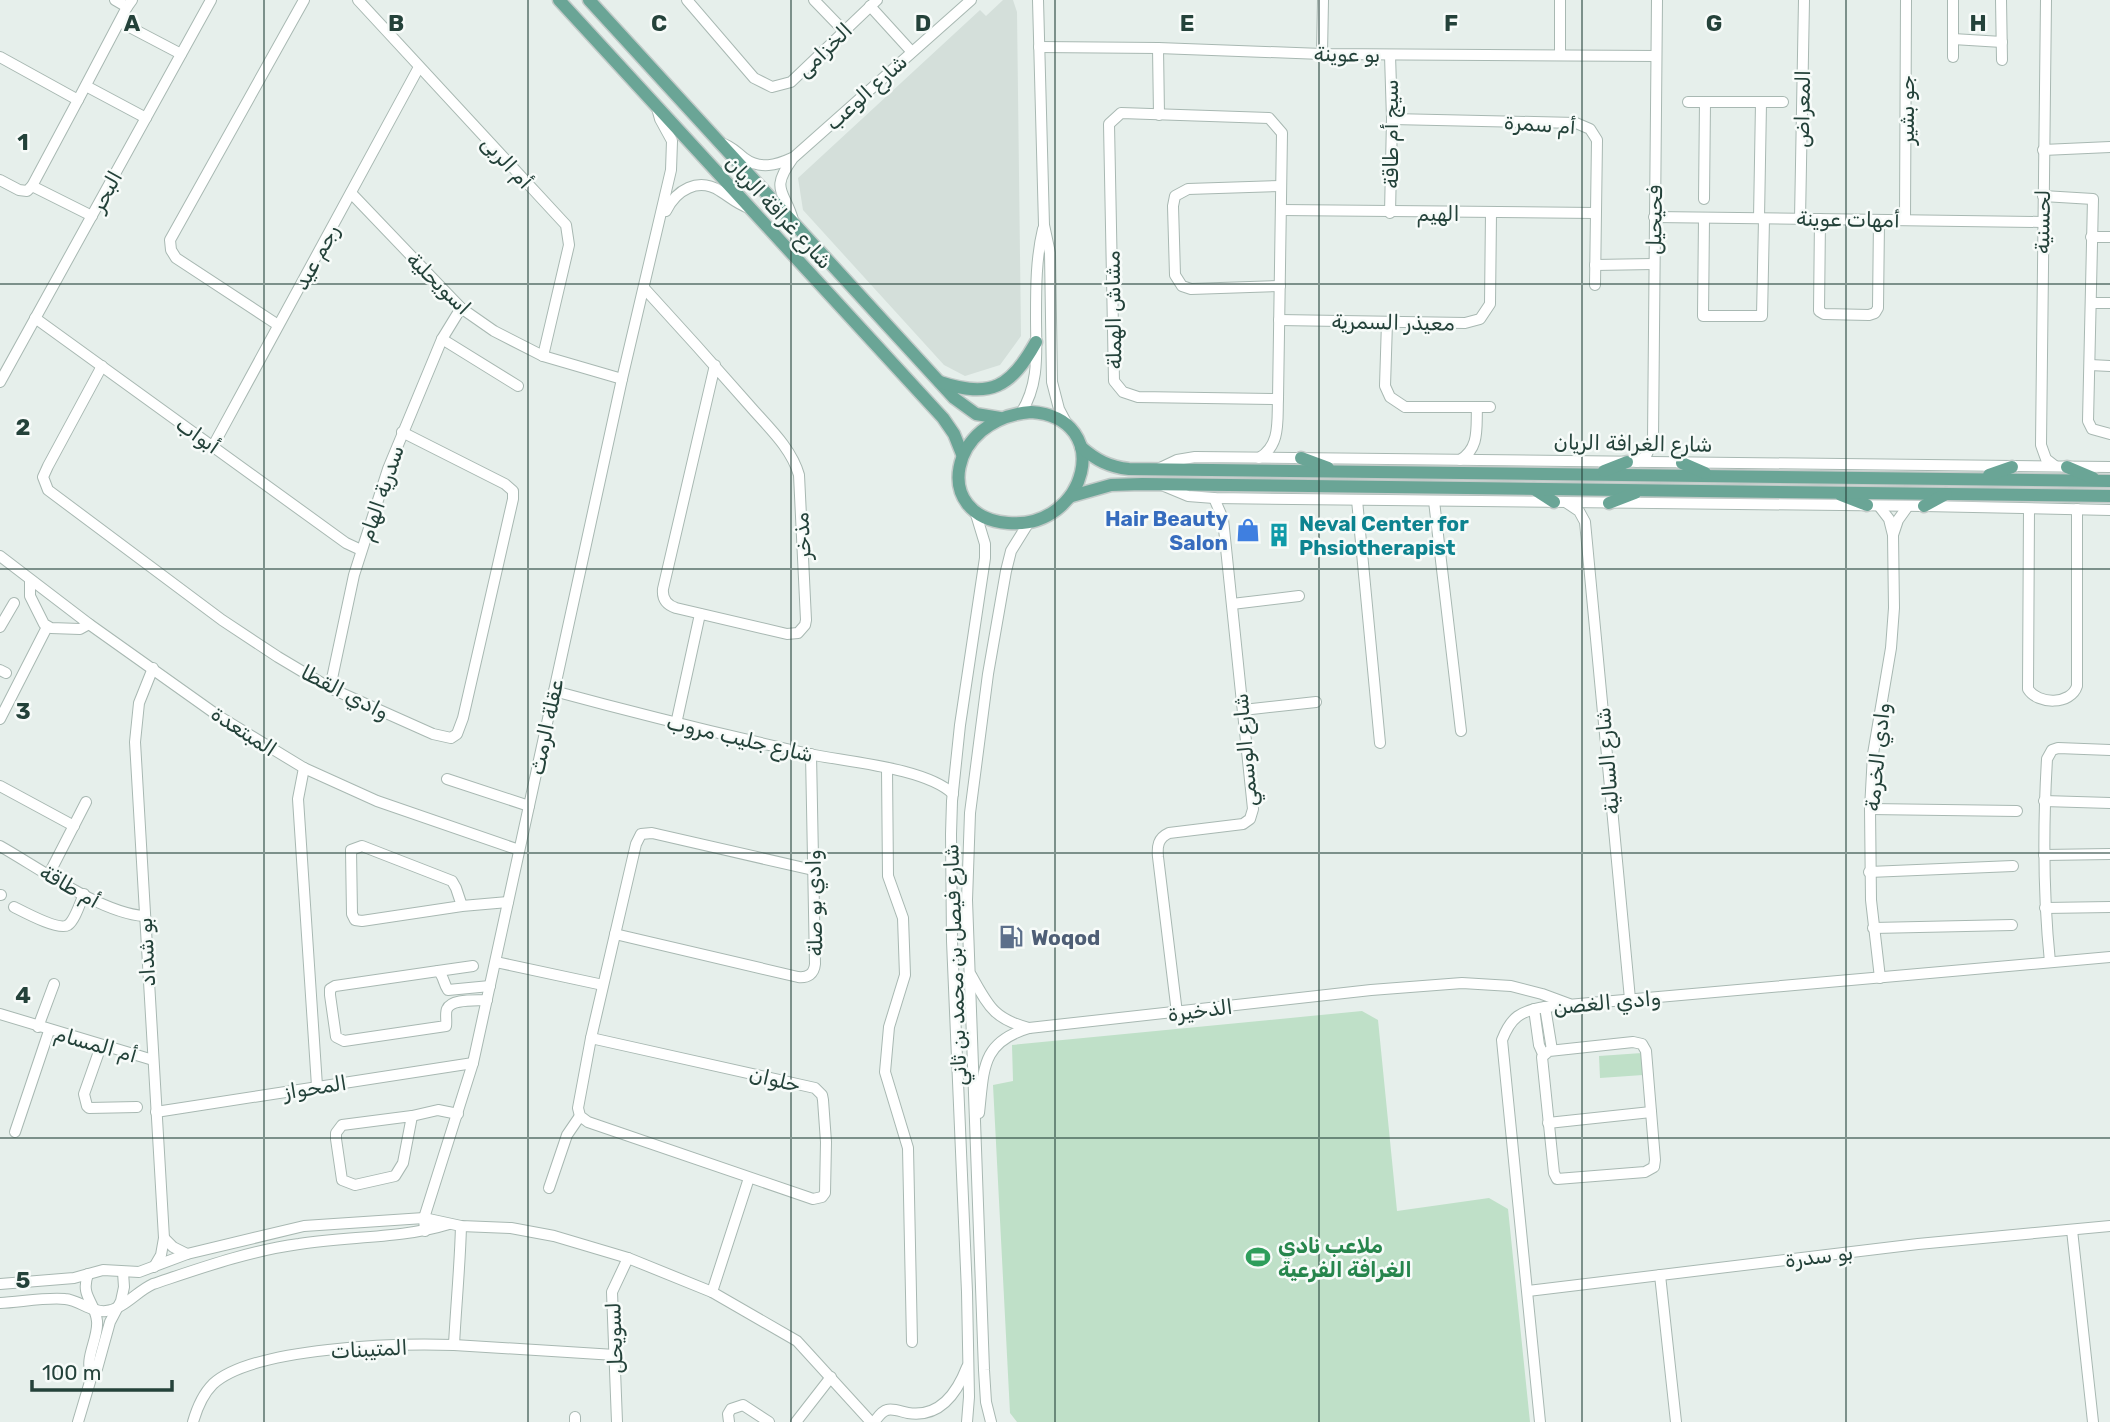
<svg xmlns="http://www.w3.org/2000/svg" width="2110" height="1422" viewBox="0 0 2110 1422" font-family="Rubik,'Noto Sans Arabic',sans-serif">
<rect width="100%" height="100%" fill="#e6efeb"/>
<polygon fill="#d4dfda" points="1003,0 1013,0 1017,12 1021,336 1000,365 965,376 944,365 803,210 798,178 980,10 986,16"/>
<g fill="#bfe0c8">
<polygon points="1362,1011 1378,1020 1397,1211 1489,1198 1508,1209 1530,1422 1017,1422 1010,1413 993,1085 1013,1081 1012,1045"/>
<polygon points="1642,1053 1643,1075 1600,1078 1599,1056"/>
</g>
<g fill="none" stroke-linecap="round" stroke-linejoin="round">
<g stroke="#a8b8b2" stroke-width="12">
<g id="minor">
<polyline points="115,0 127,7 132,0"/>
<polyline points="358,0 566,225 569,245 543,356"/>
<polyline points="687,0 754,78 772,87 791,82 877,0"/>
<polyline points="814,0 844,31"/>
<polyline points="1038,0 1044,225 1050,253 1052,382 1059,409 1068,426"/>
<polyline points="2001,0 2002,60"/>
<polyline points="2046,0 2041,445 2046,459 2055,466"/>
<polyline points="870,6 911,51"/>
<polyline points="120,22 181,54"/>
<polyline points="1953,39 2002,42"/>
<polyline points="1039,47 1158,48 1322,54 1656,56"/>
<polyline points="1158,48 1159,115"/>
<polyline points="1322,54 1323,0"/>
<polyline points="1390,55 1392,119 1390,213"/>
<polyline points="1560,55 1560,0"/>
<polyline points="0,57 78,100 32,186 27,191 19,190 0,180"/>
<polyline points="1953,57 1953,0"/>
<polyline points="86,86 146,118"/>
<polyline points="78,100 127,7"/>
<polyline points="1688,102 1783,102"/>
<polyline points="1392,119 1576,123 1590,129 1597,140 1595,285"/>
<path d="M721,143C732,146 736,152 744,158C760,170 777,165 792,158"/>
<polyline points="2043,150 2110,147"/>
<polyline points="32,186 92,216"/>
<polyline points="351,193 461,308 494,331 543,356 622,379"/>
<polyline points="2043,196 2093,199 2088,421 2092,429 2110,434"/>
<polyline points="1704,199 1705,102"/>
<polyline points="1281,210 1595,213"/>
<path d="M666,211C676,190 698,177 720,191C730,197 737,204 749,208"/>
<polyline points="1654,217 2042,222"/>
<polyline points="1704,218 1703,316 1762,316 1764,219"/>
<polyline points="1759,218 1761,103"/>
<polyline points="1800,219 1804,0"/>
<polyline points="1820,219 1819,311 1824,314 1869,315 1875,313 1878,308 1879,220"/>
<path d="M793,220C785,190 769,191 793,158L971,0"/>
<polyline points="1905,220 1906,0"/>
<polyline points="2091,237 2110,237"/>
<polyline points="1595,265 1653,264"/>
<polyline points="1280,286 1191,289 1182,286 1175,275 1173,206 1175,196 1188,189 1281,186"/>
<path d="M644,288C679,326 714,365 749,405C767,426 791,447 799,475L806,620L805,625L798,633L787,634L676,608C667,605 662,599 663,589L715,365"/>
<polyline points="2091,303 2110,303"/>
<polyline points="35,318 346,543 361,550"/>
<polyline points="1279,320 1465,323 1480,319 1490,304 1491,213"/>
<polyline points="1387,322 1385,386 1390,397 1405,407 1490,407"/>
<polyline points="278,325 176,258 171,250 170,240 304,0"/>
<polyline points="442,339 518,386"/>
<polyline points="2090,365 2110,366"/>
<polyline points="102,366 48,466 43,477 48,490 222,620 278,657 330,688 433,734 451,738 457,734 463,718 513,499 513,491 505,484 402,432"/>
<polyline points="0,382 211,0"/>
<path d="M1021,413C1040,383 1036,351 1036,317C1036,287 1036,258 1043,229"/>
<polyline points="213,446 419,67"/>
<path d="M1259,458C1281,445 1277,421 1278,399L1282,133L1269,118L1121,113L1109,124L1114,381L1123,392L1138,397L1278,399"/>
<path d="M1460,460C1480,448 1476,428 1477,407"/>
<polyline points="1637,462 1646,456 1653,440 1657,0"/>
<polyline points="1158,469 1177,460 1195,457 2110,467"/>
<polyline points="1164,486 1188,496 1214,498 1924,506 2110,510"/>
<polyline points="1357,500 1380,743"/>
<polyline points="1434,501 1461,731"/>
<polyline points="1567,503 1579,511 1585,522 1630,999"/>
<polyline points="1879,506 1889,519 1893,535 1894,608 1891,648 1873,754 1870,809 1871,900 1880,978"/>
<path d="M2029,509L2028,689C2038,705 2071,705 2077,686V509"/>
<polyline points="1893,535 1898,520 1908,506"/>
<polyline points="0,556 89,624 217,715 304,768 377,801 519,850"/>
<polyline points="30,580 30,596 44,624 51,628 80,629 89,624"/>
<polyline points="1232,604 1299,596"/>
<polyline points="0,627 14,603"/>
<polyline points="153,668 139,703 135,742 164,1238 161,1255 154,1267"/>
<polyline points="0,670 6,673"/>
<polyline points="330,688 354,575 388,469 442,339 461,308"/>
<path d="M554,691C639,714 724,735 809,754C848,762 926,768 953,794"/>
<polyline points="1243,710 1316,702"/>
<polyline points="0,719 47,627"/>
<polyline points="676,724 700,614"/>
<polyline points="304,768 298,799 317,1086"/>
<polyline points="887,769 888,876 903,918 905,975 889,1027 885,1072 908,1148 912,1342"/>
<polyline points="447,779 529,806"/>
<polyline points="0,786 74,826"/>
<polyline points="2044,801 2110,803"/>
<polyline points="1870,809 2017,811"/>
<path d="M0,846C39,868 101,913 144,916"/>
<polyline points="2044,855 2110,854"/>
<polyline points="1869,872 2013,866"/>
<polyline points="49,874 86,802"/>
<polyline points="0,895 1,895"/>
<polyline points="462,906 456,888 452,881 362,846 351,850 352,914 355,920 362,921 462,906 508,902"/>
<path d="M14,907C24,912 59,931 68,925C75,920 80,903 84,894"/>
<polyline points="2045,908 2110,907"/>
<polyline points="1873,928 2012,925"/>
<path d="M615,934L798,977C808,978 814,974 815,964L811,754"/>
<polyline points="496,962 603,985"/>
<path d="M2050,962C2043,894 2043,827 2047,759L2052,750L2058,748L2110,750"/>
<polyline points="438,971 473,966"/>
<path d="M971,975C988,1005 993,1019 1029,1028"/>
<path d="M487,1000C477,1001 452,998 447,1009C445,1013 447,1021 446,1026L344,1041L336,1037L330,995V989L335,986L438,971C444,976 443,983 448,990L490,986"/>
<polyline points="1545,1007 1552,1050"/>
<polyline points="1534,1009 1539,1045 1543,1054"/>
<path d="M1177,1013L1158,857C1157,846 1158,838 1169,833L1243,824L1250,819L1253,809L1223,519L1214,498"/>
<polyline points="0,1014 153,1060"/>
<polyline points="38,1027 54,984"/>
<polygon points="591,1038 815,1088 822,1095 823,1100 826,1142 825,1193 822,1197 813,1199 588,1122 580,1116 578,1108"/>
<polyline points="591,1038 636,844 641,834 652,833 813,870"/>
<polygon points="1633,1042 1642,1044 1646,1051 1655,1160 1654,1167 1645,1172 1557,1179 1554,1173 1542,1057 1549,1051"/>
<polyline points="101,1046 84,1094 87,1106 89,1108 137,1107"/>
<polyline points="156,1112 473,1063"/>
<path d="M979,1113C984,1069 981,1042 1029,1028L1371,990L1462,983L1511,986L1542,994L1569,1004"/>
<polygon points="412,1116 403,1163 395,1176 355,1185 342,1180 336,1139 336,1133 342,1125"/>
<polyline points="412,1116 438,1110 458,1114"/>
<polyline points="1548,1123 1651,1112"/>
<polyline points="15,1132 49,1031"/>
<polyline points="549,1188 567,1135 580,1116"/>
<polyline points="2072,1230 2093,1422"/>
<polyline points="425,1231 424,1218 473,1063 622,379 671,170 672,141 660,119 657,108"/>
<polyline points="164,1238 173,1247 187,1254"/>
<path d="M88,1274C80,1297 95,1301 97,1321C99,1338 83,1360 92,1375"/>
<polyline points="1660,1275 1676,1422"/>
<polyline points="0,1284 74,1278 103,1270 139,1272 187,1254 304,1226 424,1218 461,1226 511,1228 554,1236 628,1258 712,1292 797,1341 871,1422"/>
<polyline points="1528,1291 1918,1244 2110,1226"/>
<polyline points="712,1292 749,1178"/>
<path d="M0,1303C20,1302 47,1297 65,1299C79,1300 92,1313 106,1311C124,1309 137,1291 153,1284C201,1268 248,1251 299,1244C349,1236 400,1239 449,1224"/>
<polyline points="454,1345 615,1355"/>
<path d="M875,1421C878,1417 882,1411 887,1410C893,1408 902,1412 908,1413C940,1418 957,1393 967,1367"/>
<polyline points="78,1422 92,1375 97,1369 110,1322 121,1301 124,1287 123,1272"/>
<path d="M193,1422C197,1408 202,1395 213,1384C253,1347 400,1343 454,1345C456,1305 460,1266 461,1226"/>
<polyline points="575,1422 575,1417"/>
<polyline points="617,1422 612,1292 628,1258"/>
<polyline points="729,1422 728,1414 731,1409 743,1405 769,1422"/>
<polyline points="796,1422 831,1377"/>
<polyline points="967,1422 969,1397 967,1292 952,941 951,834 952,801 960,725 985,558 985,544 975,511"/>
<polyline points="991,1422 986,1402 984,1370 967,900 970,813 988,674 1006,571 1011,551 1029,522"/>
<path d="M1540,1422L1502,1040C1511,1017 1520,1011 1545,1007L2110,957"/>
</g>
</g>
<g stroke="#c2cac8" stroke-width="15">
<g id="major">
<polyline points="559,0 943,418 954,434 962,454"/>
<polyline points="589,0 954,398 976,414 1000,418"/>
<path d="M940,382C991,399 1011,387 1036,342"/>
<path d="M1031,412C1116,418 1087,530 1008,523C931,517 948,418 1031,412Z"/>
<path d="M1081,447C1096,460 1109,467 1129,469L2110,481"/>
<polyline points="1301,458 1328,468"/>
<polyline points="1682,463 1705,473"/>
<polyline points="2067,467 2093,478"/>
<polyline points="1604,471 1627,462"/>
<polyline points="1989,475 2012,467"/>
<polyline points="1534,489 1554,502"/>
<polyline points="1841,495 1867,505"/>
<polyline points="1072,496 1111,485 1142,484 2110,496"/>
<polyline points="1609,503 1635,493"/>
<polyline points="1924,506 1946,494"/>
</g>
</g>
<use href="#minor" stroke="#fff" stroke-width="10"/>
<use href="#major" stroke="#6aa596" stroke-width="12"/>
</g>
<path fill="none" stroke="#24423a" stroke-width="2" stroke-opacity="0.55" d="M264,0V1422M528,0V1422M791,0V1422M1055,0V1422M1319,0V1422M1582,0V1422M1846,0V1422M0,284H2110M0,569H2110M0,853H2110M0,1138H2110"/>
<defs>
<g id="shop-bare" transform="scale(1.89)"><path d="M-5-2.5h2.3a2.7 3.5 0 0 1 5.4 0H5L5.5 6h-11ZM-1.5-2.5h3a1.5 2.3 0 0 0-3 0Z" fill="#3f7fe0" stroke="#f7fbf9" stroke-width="2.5" paint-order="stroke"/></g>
<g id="building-bare" transform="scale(1.89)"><path d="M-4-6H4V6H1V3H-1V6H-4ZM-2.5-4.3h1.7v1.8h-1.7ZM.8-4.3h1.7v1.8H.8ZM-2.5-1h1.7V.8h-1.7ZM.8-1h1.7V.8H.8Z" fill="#0f9aa8" stroke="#f7fbf9" stroke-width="2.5" paint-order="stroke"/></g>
<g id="fuel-bare" transform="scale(1.89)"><path d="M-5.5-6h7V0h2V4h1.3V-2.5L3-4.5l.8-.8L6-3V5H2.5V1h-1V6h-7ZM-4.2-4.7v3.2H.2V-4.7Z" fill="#5c6f8a" stroke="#f7fbf9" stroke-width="2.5" paint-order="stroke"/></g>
<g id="stadium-bare" transform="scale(1.89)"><path d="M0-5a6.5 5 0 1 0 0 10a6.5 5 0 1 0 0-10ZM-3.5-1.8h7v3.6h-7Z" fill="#2e9e5b" stroke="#f7fbf9" stroke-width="2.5" paint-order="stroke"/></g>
</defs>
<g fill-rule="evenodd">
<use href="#shop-bare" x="1248" y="530"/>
<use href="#building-bare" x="1279" y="535"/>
<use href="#fuel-bare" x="1011" y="937"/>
<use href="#stadium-bare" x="1258" y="1257"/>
</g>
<g text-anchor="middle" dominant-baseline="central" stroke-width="5" stroke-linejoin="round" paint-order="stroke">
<g font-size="21" fill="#24423a" stroke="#f7fbf9">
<text transform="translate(824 50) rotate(-44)">الخزامى</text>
<text transform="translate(1347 54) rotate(1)">بو عوينة</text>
<text transform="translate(866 92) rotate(-42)">شارع الوعب</text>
<text transform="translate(1802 109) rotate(-89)">المعراض</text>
<text transform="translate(1906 110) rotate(-90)">جو بشير</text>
<text transform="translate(1540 124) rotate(4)">أم سمرة</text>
<text transform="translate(1390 134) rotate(-90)">سيج أم طاقة</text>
<text transform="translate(507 162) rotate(47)">أم الربى</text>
<text transform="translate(106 191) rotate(-61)">البحر</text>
<text transform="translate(779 212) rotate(47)">شارع غرافة الريان</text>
<text x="1438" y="213">الهيم</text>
<text transform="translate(1848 219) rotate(1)">أمهات عوينة</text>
<text transform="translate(1654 220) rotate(-89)">فحيحيل</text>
<text transform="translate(2042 222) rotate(-89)">لحسنية</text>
<text transform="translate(316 257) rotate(-61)">رجم عيد</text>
<text transform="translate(439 283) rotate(44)">اسويحلية</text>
<text transform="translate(1113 310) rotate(-91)">مشاش الهملة</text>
<text transform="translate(1393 322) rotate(1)">معيذر السمرية</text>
<text transform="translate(198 435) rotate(35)">أبواب</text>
<text transform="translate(1633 443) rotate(1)">شارع الغرافة الريان</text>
<text transform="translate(381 493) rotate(-71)">سدرية الهام</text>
<text transform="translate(802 536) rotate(-93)">مذخر</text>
<text transform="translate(345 692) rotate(27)">وادي القطا</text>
<text transform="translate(546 727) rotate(-78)">عقلة الرمث</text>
<text transform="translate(244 731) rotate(33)">المبتعدة</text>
<text transform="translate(740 738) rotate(13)">شارع جليب مروب</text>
<text transform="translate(1245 750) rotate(-95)">شارع الوسمي</text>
<text transform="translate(1877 757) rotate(-84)">وادي الخرمة</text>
<text transform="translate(1607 761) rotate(-95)">شارع السالية</text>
<text transform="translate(70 886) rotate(30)">أم طاقة</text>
<text transform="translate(814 903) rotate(-91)">وادي بو صلة</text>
<text transform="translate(146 952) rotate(-93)">بو شداد</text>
<text transform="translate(955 965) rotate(-92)">شارع فيصل بن محمد بن ثاني</text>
<text transform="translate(1607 1002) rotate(-5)">وادي الغصن</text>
<text transform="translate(1200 1010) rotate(-7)">الذخيرة</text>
<text transform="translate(96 1044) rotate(16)">أم المسام</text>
<text transform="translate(775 1079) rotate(13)">حلوان</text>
<text transform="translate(315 1087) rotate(-9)">المحواز</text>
<text transform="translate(1819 1256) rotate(-7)">بو سدرة</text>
<text transform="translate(614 1338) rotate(-92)">لسويحل</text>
<text transform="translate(369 1349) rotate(-3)">المتيبنات</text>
</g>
<g font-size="21" font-weight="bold" fill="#366cbe" stroke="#f7fbf9" text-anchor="end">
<text x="1228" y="518">Hair Beauty<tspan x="1228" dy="24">Salon</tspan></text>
</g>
<g font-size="21" font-weight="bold" fill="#0d838f" stroke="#f7fbf9" text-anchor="start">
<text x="1299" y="523">Neval Center for<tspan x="1299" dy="24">Phsiotherapist</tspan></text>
</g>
<g font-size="21" font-weight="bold" fill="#4e5e75" stroke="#f7fbf9" text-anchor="start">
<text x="1031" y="937">Woqod</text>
</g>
<g font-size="21" font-weight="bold" fill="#27864d" stroke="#f7fbf9" text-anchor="start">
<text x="1278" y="1245">ملاعب نادي<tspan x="1278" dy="24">الغرافة الفرعية</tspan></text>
</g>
</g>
<g font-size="23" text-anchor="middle" font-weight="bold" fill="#24423a" stroke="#f7fbf9" stroke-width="5" stroke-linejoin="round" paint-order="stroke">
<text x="132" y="31">A</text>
<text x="396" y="31">B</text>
<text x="659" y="31">C</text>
<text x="923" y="31">D</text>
<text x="1187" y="31">E</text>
<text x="1451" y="31">F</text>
<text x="1714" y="31">G</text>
<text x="1978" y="31">H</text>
<text x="23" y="150">1</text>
<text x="23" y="435">2</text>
<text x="23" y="719">3</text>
<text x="23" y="1003">4</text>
<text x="23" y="1288">5</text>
</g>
<path d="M32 1380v10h140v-10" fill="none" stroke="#24423a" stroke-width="3.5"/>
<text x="42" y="1380" font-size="21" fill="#24423a" stroke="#f7fbf9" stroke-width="5" paint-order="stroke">100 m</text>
</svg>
